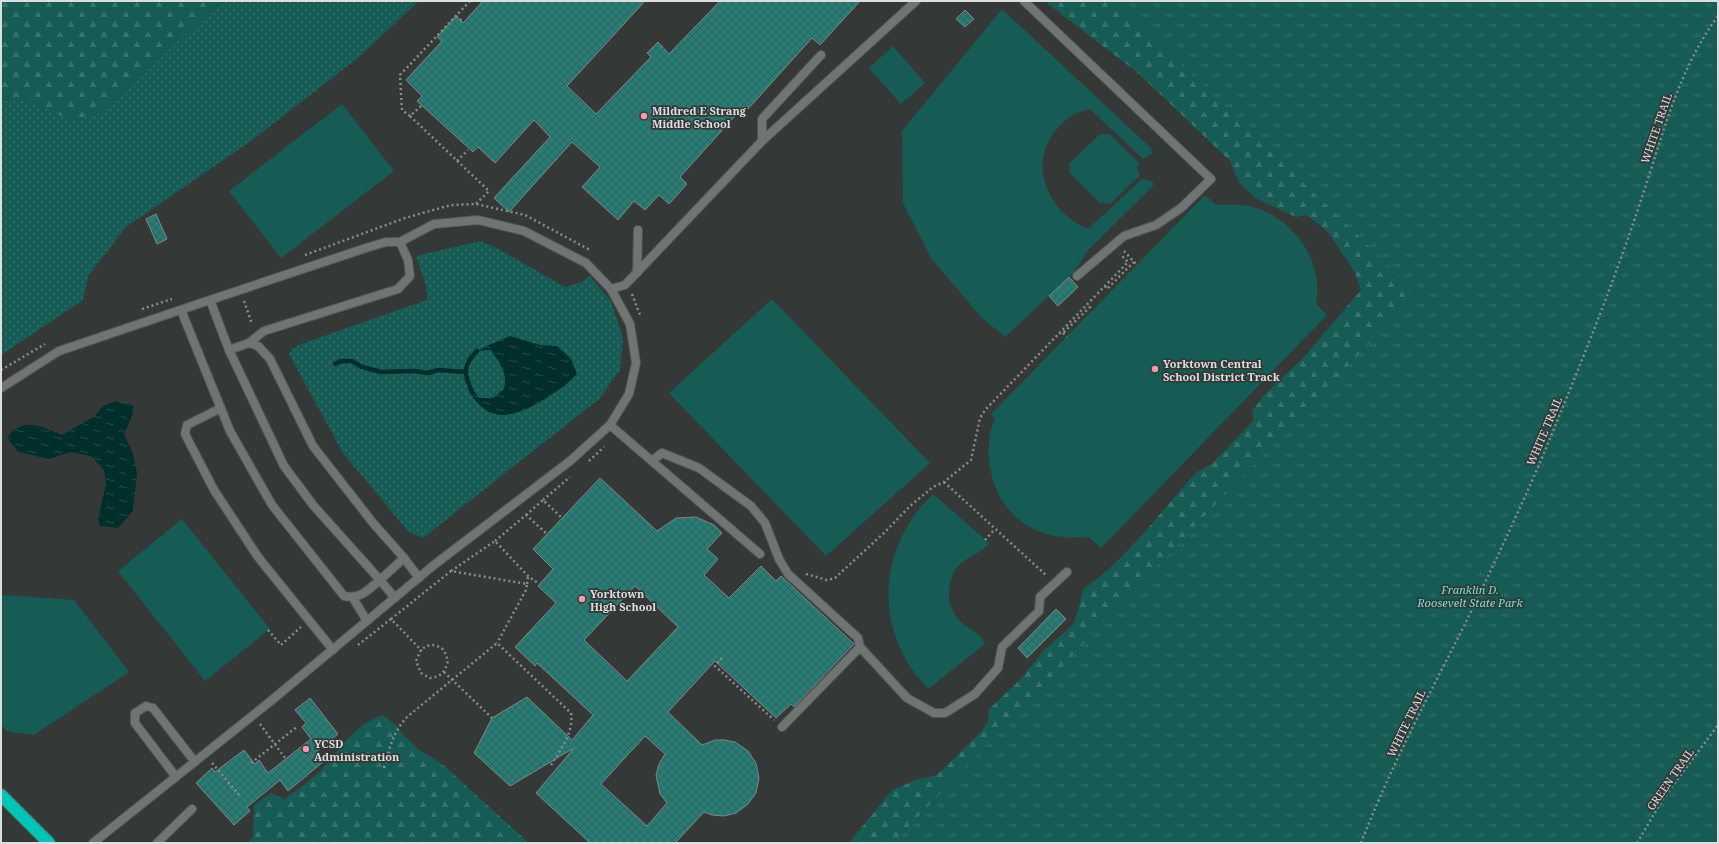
<svg xmlns="http://www.w3.org/2000/svg" width="1719" height="844" viewBox="0 0 1719 844" font-family="'Noto Serif',serif">
<defs>
<pattern id="grass-dots" width="8" height="8" patternUnits="userSpaceOnUse"><rect width="8" height="8" fill="#165b54"/><path d="M2 2h.1M6 6h.1" fill="none" stroke="#37726c" stroke-width="1.8" stroke-linecap="round"/></pattern>
<pattern id="forest-firs" width="22" height="20" patternUnits="userSpaceOnUse"><rect width="22" height="20" fill="#165b54"/><path d="M5 1l3.5 6h-7zM16 11l3.5 6h-7z" fill="#37726c"/></pattern>
<pattern id="park-tufts" width="24" height="20" patternUnits="userSpaceOnUse"><rect width="24" height="20" fill="#165b54"/><path d="M3 7l-1-3M5 7V3M7 7l1-3M15 17l-1-3M17 17v-4M19 17l1-3" fill="none" stroke="#37726c"/></pattern>
<pattern id="water-ripples" width="26" height="14" patternUnits="userSpaceOnUse"><rect width="26" height="14" fill="#002f2b"/><path d="M2 4q2-2 4 0t4 0M15 11q2-2 4 0t4 0" fill="none" stroke="#254d49"/></pattern>
<pattern id="building-cross-hatch" width="8" height="8" patternUnits="userSpaceOnUse"><rect width="8" height="8" fill="#277d74"/><path d="M0 0l8 8M0 8l8-8" fill="none" stroke="#33635e"/></pattern>
</defs>
<rect width="100%" height="100%" fill="#343938"/>
<g fill="url(#grass-dots)">
<polygon points="222,1 419,1 359,57 251,141 126,227 88,276 83,300 1,355 1,99 29,101 70,120 99,114"/>
<polygon points="480,241 495,247 565,287 582,282 589,276 611,301 623,338 620,370 599,399 423,538 408,531 343,453 289,354 292,349 301,344 427,300 426,285 416,256"/>
</g>
<g fill="url(#forest-firs)">
<polygon points="1,1 222,1 99,114 70,120 29,101 1,99"/>
<path d="M1048,1H1118L1417,292L961,843H849L892,790L918,779L937,775L982,731L988,721L989,709L1020,680L1045,649L1073,625L1079,607L1083,589C1126,561 1161,510 1197,472L1212,464L1254,420L1252,411L1264,395L1303,358L1361,290L1354,271L1328,232L1307,215L1296,217L1257,199L1239,183L1230,161L1138,73L1048,4Z"/>
<path d="M383,715L398,727L403,735L420,750L442,764L529,843H248L253,836L254,805L271,793L284,799C294,792 306,784 316,775C341,751 348,728 383,715Z"/>
</g>
<polygon fill="url(#park-tufts)" points="1116,1 1718,1 1718,843 893,843 1417,293"/>
<g fill="#165b54">
<path d="M1002,9L1151,148L1152,154L1143,159L1090,109C1076,112 1066,118 1057,129C1026,165 1049,213 1088,229L1142,179L1153,182V186L1088,250L1074,272L1005,337L981,317L931,258L903,203L902,131Z"/>
<polygon points="893,46 925,83 901,104 869,68"/>
<polygon points="342,104 394,171 281,258 229,191"/>
<polygon points="1100,134 1109,134 1139,163 1137,167 1140,175 1110,204 1100,203 1070,173 1069,164"/>
<path d="M1205,195L1216,205C1228,205 1241,204 1253,207C1294,218 1324,261 1316,304L1327,315L1101,548L1089,537C1072,538 1055,538 1038,531C995,514 978,459 995,418L991,414Z"/>
<polygon points="772,299 930,463 826,556 669,393"/>
<path d="M933,494L989,543C980,555 967,556 958,566C945,583 946,608 961,622C971,631 979,631 985,644L928,689C923,682 916,676 911,668C873,611 885,540 933,494Z"/>
<polygon points="182,519 270,629 205,681 118,571"/>
<polygon points="1,595 74,600 129,672 34,735 6,731 1,723"/>
</g>
<g fill="url(#water-ripples)">
<path d="M510,336L540,345L557,346L571,359L577,374C565,387 553,394 538,403C511,418 489,423 470,393L474,391L479,398H493L504,389C508,373 500,363 491,350L477,351L489,345Z"/>
<path d="M117,401L134,406L133,413L124,435L133,453L137,473L133,511L118,528L100,526L98,519L106,484L104,470L91,456L71,452L49,459L18,452L7,438C22,415 43,427 62,435L95,416L103,406Z"/>
</g>
<g fill="none" stroke-linecap="round" stroke-linejoin="round">
<g stroke="#002f2b" stroke-width="4.5">
<polyline points="335,364 341,361 352,361 362,367 381,372 414,371 428,373 438,370 465,372"/>
<path d="M472,392C464,374 462,366 477,351"/>
</g>
</g>
<g fill="url(#building-cross-hatch)" stroke="#818685" fill-rule="evenodd">
<polygon points="483,1 645,1 567,86 596,114 651,57 647,53 658,42 669,54 720,1 860,1 820,45 812,38 748,109 744,106 680,177 687,184 669,204 659,195 645,210 634,201 618,220 582,187 600,167 572,142 509,212 494,198 550,137 534,120 495,163 478,147 473,152 417,101 422,96 406,80 442,41 437,37 456,16 463,23"/>
<polygon points="965,10 974,19 965,27 956,19"/>
<polygon points="156,214 167,239 157,244 146,219"/>
<polygon points="1069,277 1078,287 1058,306 1049,296"/>
<path d="M600,478L657,531L676,518L696,517L714,525L722,533L707,549L718,559L704,575L729,598L761,566L776,581L781,576L854,644L794,707L791,704L776,718L715,661L668,712L702,745L715,740H724L735,742L748,751L756,763L759,778L756,793L748,804L736,813L724,816L712,815L704,812L675,843H590L536,793L574,748L510,786L474,753L492,718L527,697L572,740L593,715L537,663L535,666L515,647L556,603L538,586L553,569L533,549ZM635,586L678,627L627,681L584,640ZM645,736L665,754L659,764L656,775L660,794L667,803L647,826L601,784Z"/>
<polygon points="1056,609 1066,619 1027,658 1018,648"/>
<polygon points="310,698 338,734 316,752 323,762 288,791 280,780 247,807 250,811 234,825 196,783 212,768 215,772 244,750 255,764 259,760 268,773 311,739 302,727 306,723 295,710"/>
</g>
<g fill="none" stroke-linecap="round" stroke-linejoin="round">
<g stroke="#525554" stroke-width="10">
<g id="lane">
<polyline points="1024,1 1211,179 1181,208 1156,225 1124,236 1077,276"/>
<polyline points="762,141 762,119 821,55"/>
<polyline points="637,273 638,230"/>
<polyline points="611,289 625,285 762,141 916,1"/>
<path d="M181,310L230,431L272,505L344,596C360,600 369,589 380,580L313,505L284,466L229,350L249,343L258,346L270,359L313,446L373,523L404,558L380,580L395,598"/>
<polyline points="249,343 264,331 398,289 410,276 408,260 400,242"/>
<polyline points="1,388 59,351 210,300 229,350"/>
<polyline points="221,408 187,425 185,434 214,490 258,557 333,650"/>
<polyline points="610,425 760,554"/>
<polyline points="653,460 662,453 699,468 751,506 765,523 779,559 788,574 858,638 860,647 907,698 934,713 945,713 975,694 998,668 1002,647 1039,611 1040,597 1067,572"/>
<polyline points="404,558 419,578"/>
<polyline points="353,598 367,621"/>
<polyline points="782,727 860,647"/>
<polyline points="176,777 135,723 135,713 146,706 153,708 195,762"/>
<polyline points="93,843 272,700 434,565 570,461 610,425 629,394 636,363 630,324 611,289 586,263 524,231 478,220 434,224 400,242 386,242 369,247 210,300"/>
<polyline points="157,843 192,809"/>
</g>
</g>
<g stroke="#525554" stroke-width="14">
<polyline id="highway" points="1,795 49,843"/>
</g>
<g stroke="#888c8b" stroke-width="2.5" stroke-dasharray="2 3" stroke-linecap="butt">
<polyline points="456,16 462,21"/>
<polyline points="421,106 410,116 489,191 476,204"/>
<polyline points="410,116 402,110 400,75 470,1"/>
<polyline points="457,161 468,150"/>
<polyline points="1124,251 1137,265"/>
<polyline points="305,255 405,218 451,205 476,204 525,215 590,250"/>
<polyline points="1105,286 1107,289 1134,262"/>
<polyline points="632,294 640,315"/>
<polyline points="244,301 252,324"/>
<polyline points="142,309 172,299"/>
<polyline points="1059,333 1063,333 1090,307 1087,304"/>
<polyline points="1063,333 1067,337"/>
<polyline points="1,370 45,344"/>
<polyline points="589,461 604,447"/>
<polyline points="944,482 1047,576"/>
<polyline points="543,500 570,477"/>
<polyline points="526,515 543,500 561,517"/>
<polyline points="985,540 995,529"/>
<polyline points="495,541 526,515 546,533"/>
<polyline points="451,571 495,541 528,576 539,584"/>
<polyline points="806,574 827,580 835,578 885,532 910,506 933,487 944,482 971,460 980,418 985,410 1128,262 1120,254"/>
<polyline points="527,584 528,576"/>
<polyline points="391,619 451,571 527,584 526,590 497,643"/>
<polyline points="268,630 281,645 301,627"/>
<path d="M358,645L391,619L421,650L416,661L421,673L430,678C442,677 445,671 448,661L444,650C436,644 429,643 421,650"/>
<polyline points="722,658 715,666 774,720"/>
<polyline points="444,672 492,718"/>
<polyline points="260,724 285,758"/>
<polyline points="212,763 239,795"/>
<polyline points="251,763 298,726"/>
<path d="M384,768C390,747 392,734 407,717L497,643L571,713C574,732 561,749 551,765"/>
<path d="M1361,843C1390,768 1428,697 1464,626C1497,558 1530,489 1558,419C1587,348 1616,276 1640,203C1662,139 1677,71 1718,16"/>
<polyline points="1637,843 1663,799 1718,725"/>
</g>
<use href="#lane" stroke="#707574" stroke-width="8"/>
<use href="#highway" stroke="#00c4b5" stroke-width="12"/>
</g>
<g fill="#f29aae" stroke="#343938" stroke-width="1.5">
<circle cx="644" cy="116" r="4"/>
<circle cx="1155" cy="369" r="4"/>
<circle cx="582" cy="599" r="4"/>
<circle cx="306" cy="749" r="4"/>
</g>
<g text-anchor="middle" dominant-baseline="central" stroke-width="3.5" stroke-linejoin="round" paint-order="stroke">
<g font-size="11" font-weight="bold" fill="#dcdfde" stroke="#343938" text-anchor="start">
<text x="652" y="110">Mildred E Strang<tspan x="652" dy="13">Middle School</tspan></text>
<text x="1163" y="363">Yorktown Central<tspan x="1163" dy="13">School District Track</tspan></text>
<text x="590" y="593">Yorktown<tspan x="590" dy="13">High School</tspan></text>
<text x="314" y="743">YCSD<tspan x="314" dy="13">Administration</tspan></text>
</g>
<g font-size="11" fill="#dcdfde" stroke="#343938">
<text transform="translate(1656 128) rotate(-71)">WHITE TRAIL</text>
<text transform="translate(1544 431) rotate(-67)">WHITE TRAIL</text>
<text transform="translate(1406 723) rotate(-64)">WHITE TRAIL</text>
<text transform="translate(1670 779) rotate(-55)">GREEN TRAIL</text>
</g>
<g font-size="11" font-style="italic" fill="#6ce6d8" stroke="#343938">
<text x="1470" y="589">Franklin D.<tspan x="1470" dy="13">Roosevelt State Park</tspan></text>
</g>
</g>
<rect width="1719" height="844" fill="none" stroke="#dcdfde" stroke-width="4"/>
</svg>
